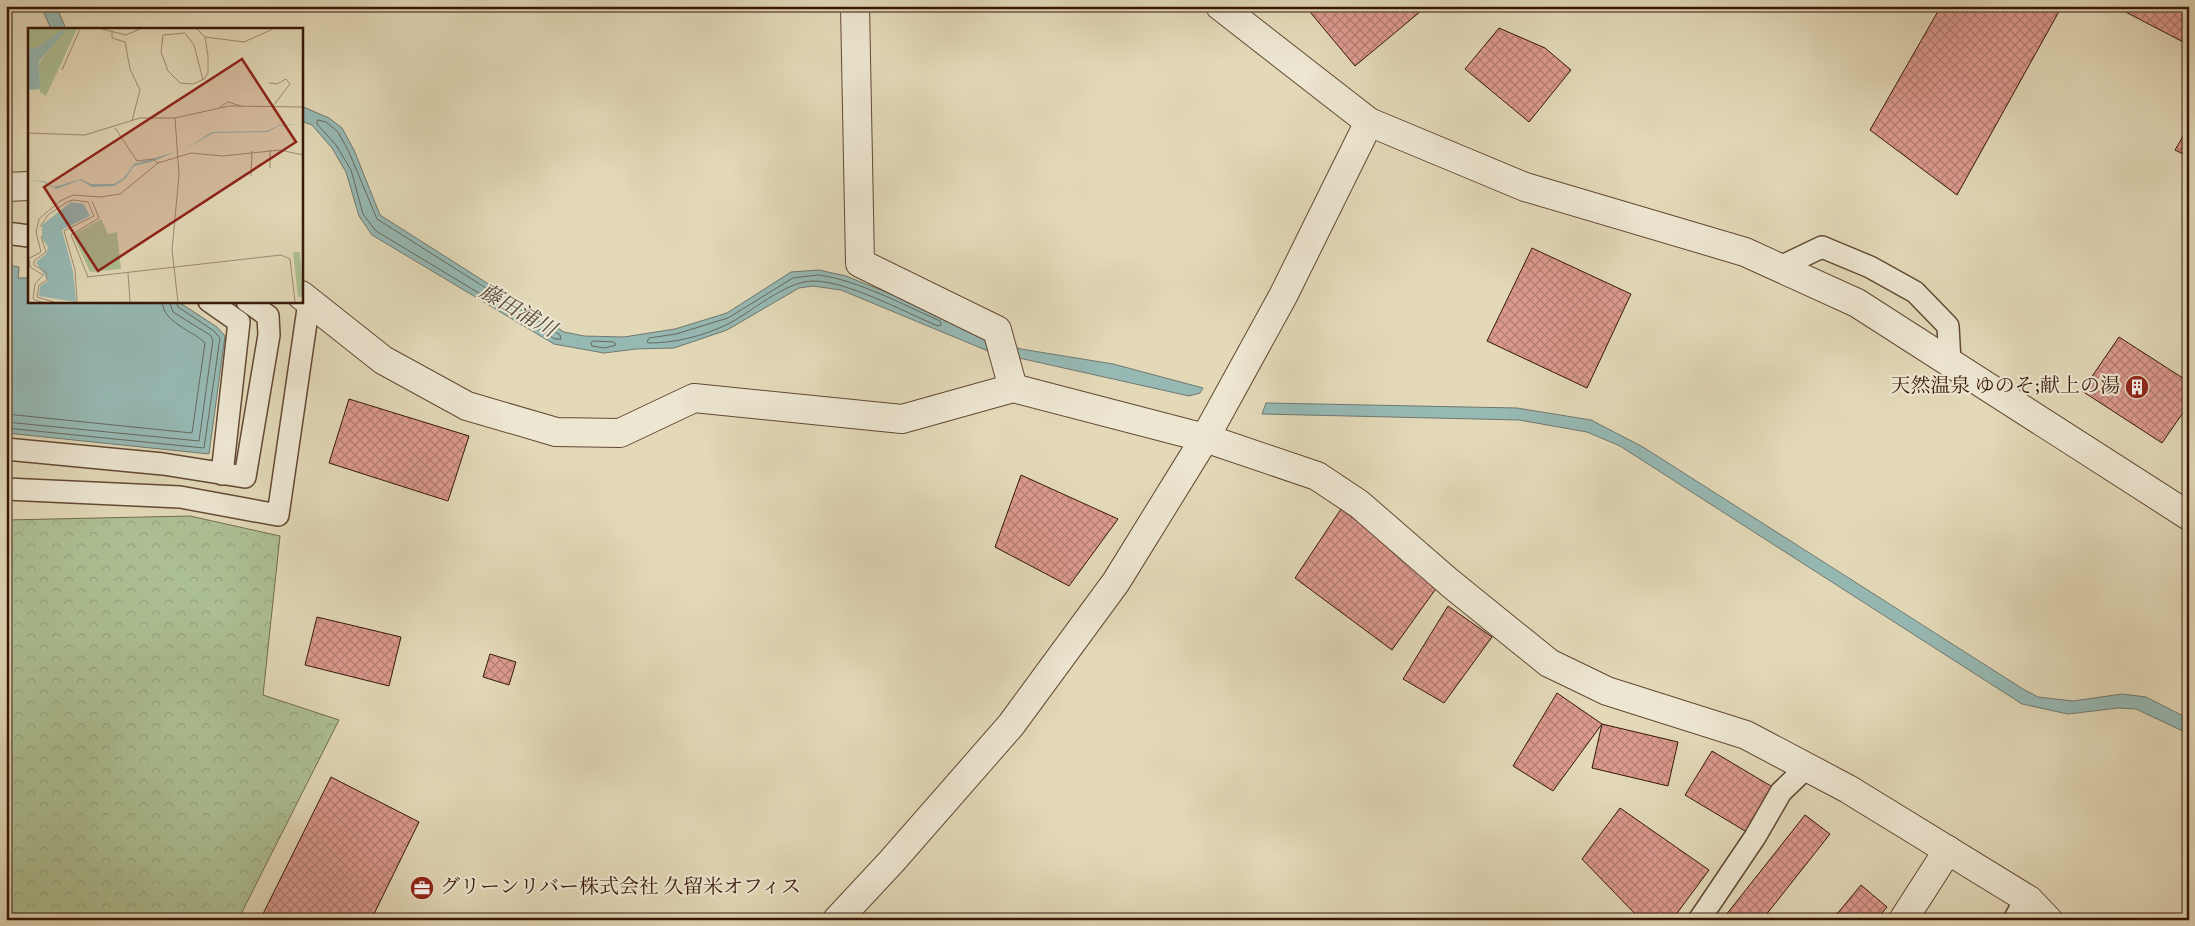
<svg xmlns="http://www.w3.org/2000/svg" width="2195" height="926" viewBox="0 0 2195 926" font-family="'Sorts Mill Goudy','Noto Serif JP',serif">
<defs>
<pattern id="park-crowns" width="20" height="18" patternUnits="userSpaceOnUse" patternTransform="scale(1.25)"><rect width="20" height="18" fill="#adc094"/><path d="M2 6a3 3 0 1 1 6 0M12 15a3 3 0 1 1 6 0" fill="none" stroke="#95a47e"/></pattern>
<pattern id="building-cross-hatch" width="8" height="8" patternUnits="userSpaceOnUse" patternTransform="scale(1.25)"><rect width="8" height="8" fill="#dc9a8f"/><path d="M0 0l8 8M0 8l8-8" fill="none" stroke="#b37d73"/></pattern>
</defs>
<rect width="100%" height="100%" fill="#e3d9b8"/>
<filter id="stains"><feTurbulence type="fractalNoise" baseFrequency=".004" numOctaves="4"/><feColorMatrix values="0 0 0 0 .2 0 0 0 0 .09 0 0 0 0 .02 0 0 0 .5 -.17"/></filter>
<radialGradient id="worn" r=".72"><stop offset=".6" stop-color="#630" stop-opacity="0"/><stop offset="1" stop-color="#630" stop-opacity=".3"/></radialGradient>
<polygon fill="url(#park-crowns)" stroke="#726c4e" points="190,516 280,536 263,695 339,720 238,920 6,920 6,520"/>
<g fill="#96b9b4" stroke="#70786f">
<polygon points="41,6 56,6 66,29 51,29"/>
<polygon points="301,106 329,118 342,128 354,150 380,215 564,332 584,336 624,337 675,329 727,313 791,272 819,270 846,276 903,299 989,339 1021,349 1113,364 1203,388 1200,393 1189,396 988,351 841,290 813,286 799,288 727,330 674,348 636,349 604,353 554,344 372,235 359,216 346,172 332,148 312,125 301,121"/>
<polygon points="6,265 19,267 18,278 29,278 29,301 177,301 217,327 225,336 209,454 6,433"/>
<polygon points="1266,403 1517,408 1591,420 1643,447 2023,689 2038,697 2073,701 2122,694 2146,697 2189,719 2189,734 2136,709 2118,708 2068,714 2022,704 1620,446 1587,432 1519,420 1262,414"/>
</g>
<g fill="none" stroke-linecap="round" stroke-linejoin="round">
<g stroke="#66685e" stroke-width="1">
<polygon points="318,120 326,122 338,132 349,152 377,219 560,335 561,339 555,339 376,231 363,214 351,170 336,145 317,124"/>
<path d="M819,275C857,280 904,305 940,321L941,325L938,326C904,312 848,281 813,281C785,281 751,313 726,325C703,336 675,343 649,343L647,342L649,338L676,334L728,318L793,278Z"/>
<polygon points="594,341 614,342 616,345 605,348 592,346 591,343"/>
<path d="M6,414L192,433L205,343C192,330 163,323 162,301"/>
<polyline points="6,422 199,441 213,340 210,335 173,312 169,301"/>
<polyline points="6,428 204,448 220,338 214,331 178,307 176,301"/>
</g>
</g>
<g fill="url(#building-cross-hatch)" stroke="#371707">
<polygon points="1305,6 1427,6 1355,66"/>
<polygon points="1941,6 2062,6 1957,195 1870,130"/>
<polygon points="2117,6 2189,6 2189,45 2116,7"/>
<polygon points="1499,28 1545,48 1571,70 1529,122 1465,69"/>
<polygon points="2189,126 2189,157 2175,150"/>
<polygon points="1532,248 1631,294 1587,388 1487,341"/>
<polygon points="2119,337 2189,382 2189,404 2162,443 2082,391"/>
<polygon points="349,399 469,436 448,501 329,463"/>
<polygon points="1021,475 1118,519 1069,586 995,547"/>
<polygon points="1341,509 1440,583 1392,650 1295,578"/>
<polygon points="1448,606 1492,637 1444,703 1403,679"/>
<polygon points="317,617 401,637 389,686 305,665"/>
<polygon points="490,654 516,662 509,685 483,677"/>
<polygon points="1557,693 1602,724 1553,791 1513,766"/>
<polygon points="1602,724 1678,742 1668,786 1592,768"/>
<polygon points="1712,751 1781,792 1755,837 1685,795"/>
<polygon points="331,777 419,822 371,920 260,920"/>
<polygon points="1620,808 1709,870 1672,920 1641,920 1582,859"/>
<polygon points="1805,815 1830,834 1762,920 1722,920"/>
<polygon points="1861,885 1887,907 1876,920 1832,920"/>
</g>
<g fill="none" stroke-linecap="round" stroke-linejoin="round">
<g stroke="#624833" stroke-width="24">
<g id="service">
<polyline points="6,233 29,236"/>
<polyline points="1780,267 1822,247 1870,267 1915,292 1948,326 1950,362"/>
<polyline points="209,301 239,322 222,474"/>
<polyline points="6,449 163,464 245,477 269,335 268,316 247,301"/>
<polyline points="6,489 180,497 278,515 309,302"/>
<polyline points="1699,920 1755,837 1781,792 1807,767"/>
<polyline points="2014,920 2026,898"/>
</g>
</g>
<g stroke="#624833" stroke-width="30">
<g id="minor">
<polyline points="855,6 860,263 997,330 1013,388"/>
<polyline points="1220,6 1369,122 1525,187 1745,252 1857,303 2189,516"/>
<polyline points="6,187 29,186"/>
<polyline points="301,295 383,360 467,406 556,432 620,433 694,398 902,419 1013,388 1205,438 1317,476 1359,504 1450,583 1549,663 1607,691 1746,735 1848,789 2029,900 2048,920"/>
<polyline points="1903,920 1948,850"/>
</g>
</g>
<g stroke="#624833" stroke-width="30">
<polyline id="tertiary" points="837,920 892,861 1011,725 1116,582 1205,438 1283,296 1369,122"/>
</g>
<use href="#service" stroke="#ede6d1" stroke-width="21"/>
<use href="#minor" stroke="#ede6d1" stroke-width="28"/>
<use href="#tertiary" stroke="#ede6d1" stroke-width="28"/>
</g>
<defs>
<g id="building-disc" transform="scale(1.25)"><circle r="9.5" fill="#8f2418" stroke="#ede6d1"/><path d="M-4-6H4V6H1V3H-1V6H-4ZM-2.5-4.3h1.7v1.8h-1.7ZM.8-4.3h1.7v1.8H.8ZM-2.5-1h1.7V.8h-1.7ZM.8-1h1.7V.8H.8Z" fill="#fff"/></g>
<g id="office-disc" transform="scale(1.25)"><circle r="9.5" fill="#8f2418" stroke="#ede6d1"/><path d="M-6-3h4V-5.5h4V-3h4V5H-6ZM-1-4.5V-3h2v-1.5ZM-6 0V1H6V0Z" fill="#fff"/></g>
</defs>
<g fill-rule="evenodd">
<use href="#building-disc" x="2137" y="387"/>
<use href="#office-disc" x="422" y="888"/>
</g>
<g text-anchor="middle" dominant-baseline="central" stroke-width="4.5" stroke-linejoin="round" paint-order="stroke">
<g font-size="20" fill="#371707" stroke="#ede6d1" text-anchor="end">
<text x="2120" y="387">天然温泉 ゆのそ;献上の湯</text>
<text x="440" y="888" text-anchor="start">グリーンリバー株式会社 久留米オフィス</text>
</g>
<g font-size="21" font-style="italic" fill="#54483b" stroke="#ede6d1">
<text transform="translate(517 312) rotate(30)">藤田浦川</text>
</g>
</g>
<g transform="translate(28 28)">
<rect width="275" height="275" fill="#e3d9b8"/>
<path d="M0,1H49L18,68L12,64L11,35L36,2L10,19L0,21Z" fill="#adc094"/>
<path d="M73,191L80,206L89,204L93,241L62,244L45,207ZM265,224H272L275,268L270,269Z" fill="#adc094"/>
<path d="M35,1L36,5L11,33L12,61L0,62V21L10,19ZM275,96L250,98L240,104L185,105L154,123L184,104L239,103L251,97ZM147,124L126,133L106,138L97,151L86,158L64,159L52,152L28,161L15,154L0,152L16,153L26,159L53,151L63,156H86L96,150L106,136ZM43,174L56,176L62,188L34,202L45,243L48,274L11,268L12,258L20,253L8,234L18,226L20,219L14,210V197Z" fill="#96b9b4"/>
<path fill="none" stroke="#9e8b71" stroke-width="1" d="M74,1L98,7L112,1M169,1L177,9L180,28V45L176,51L165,56L152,55L140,43L133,24L135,7L157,5L166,17L175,52M84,4V10L97,14L102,41L112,62L104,93M177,9L216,14L245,1M34,42L52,1M241,55L249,56L258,51L262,56L245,78M192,79L200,74L213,78M147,90L151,147L144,222L150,274M87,100L109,133L125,131L130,135M0,105L57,107L112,90H147L201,78L275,79M242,122V140M223,148L224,123M12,199L20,187L39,174L45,172L60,174L66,188L36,203L47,242L49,274M13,208L18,224L6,233V237L18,244L19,252L11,257L9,269L26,274M0,231L13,224L8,204L11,191L32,173L45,167L72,169L92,166L130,135L163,125L195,128L252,122L275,127M1,231L2,239L15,247L7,256L5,271L13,274M100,245L102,274M59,249L253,227L262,231L267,274M60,249L43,207L71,190L64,173"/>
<path fill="#8f2418" fill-opacity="0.15" stroke="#8f2418" stroke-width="2.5" d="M214,31L268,114L70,243L16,159Z"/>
<rect width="275" height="275" fill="none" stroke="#371707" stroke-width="2.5"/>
</g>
<rect width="2195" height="926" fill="none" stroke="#e3d9b8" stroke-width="25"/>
<rect x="8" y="8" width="2180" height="911" fill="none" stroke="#371707" stroke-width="2.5"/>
<rect x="12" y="12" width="2170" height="901" fill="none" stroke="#371707"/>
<rect width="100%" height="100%" filter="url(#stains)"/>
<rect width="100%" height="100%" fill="url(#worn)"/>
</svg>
